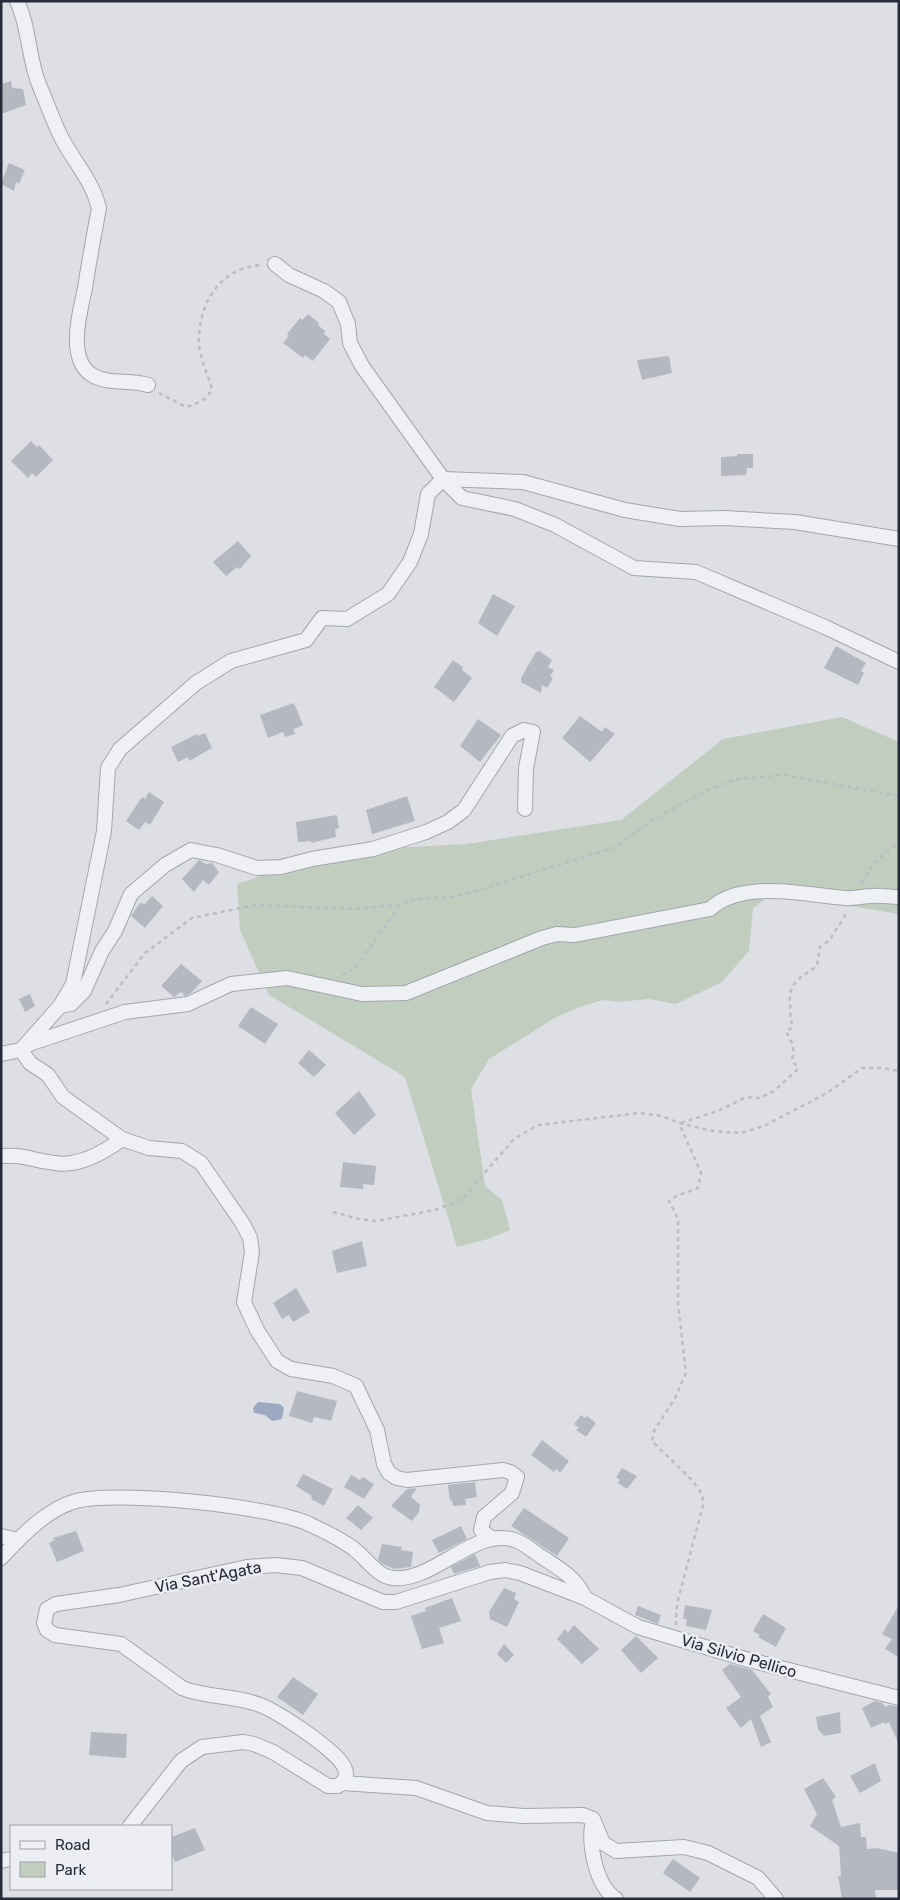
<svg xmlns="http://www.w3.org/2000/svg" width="900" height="1900" viewBox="0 0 900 1900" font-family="Rubik,sans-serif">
<rect width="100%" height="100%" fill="#dddfe5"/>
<polygon fill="#c1cebf" points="842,717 899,742 899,914 773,893 753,908 749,951 722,982 676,1004 648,999 620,1002 602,1000 577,1008 553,1019 489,1059 471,1089 485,1186 502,1200 510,1230 488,1239 457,1247 405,1077 269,995 240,930 237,884 312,859 373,849 466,844 621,820 723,739"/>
<polygon fill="#9ca9c1" points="258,1402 280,1404 284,1408 282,1419 272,1421 265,1415 254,1413 253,1408"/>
<g fill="#b5b8c1">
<polygon points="11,81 12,88 23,89 26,105 1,114 1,84"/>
<polygon points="9,163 25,170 19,184 16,182 14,191 1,184"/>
<polygon points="308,314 319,323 318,325 326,332 323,333 330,339 313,361 305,355 303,358 283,343 289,336 287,334 300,318 302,320"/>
<polygon points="669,356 672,373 642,380 637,360"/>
<polygon points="31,441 37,447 39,445 53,460 36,477 32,473 28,478 11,461"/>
<polygon points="737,454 753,454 753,468 747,468 746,475 721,476 721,457 737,456"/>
<polygon points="238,541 251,556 240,569 237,567 226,576 213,562"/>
<polygon points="493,594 515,606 497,636 478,623"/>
<polygon points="836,646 866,663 861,671 864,673 858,685 824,668"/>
<polygon points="539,651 552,660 548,667 554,670 550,676 553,678 547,688 542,685 541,693 521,682 521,678 536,652"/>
<polygon points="453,660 463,667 462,670 472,678 454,702 434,687"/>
<polygon points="294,703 303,725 294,729 295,734 285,737 283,732 268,738 260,715"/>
<polygon points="580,716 602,732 605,727 615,734 590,762 562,738"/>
<polygon points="478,719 501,735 480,762 460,746"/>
<polygon points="205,733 212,748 189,761 188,757 178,762 171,747 197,734 198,736"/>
<polygon points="149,792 164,802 150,825 145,822 139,830 126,821 142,797 145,799"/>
<polygon points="407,796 415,821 372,834 366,810"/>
<polygon points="337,815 339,828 335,829 336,837 311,843 311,841 298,842 296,822"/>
<polygon points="199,860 206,864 212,863 219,872 209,885 203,880 194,892 182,879"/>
<polygon points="152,896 163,906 145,928 131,916 140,903 145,904"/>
<polygon points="181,964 202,981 191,993 185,996 181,992 174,997 161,986"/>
<polygon points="30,994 35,1006 25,1012 19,999"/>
<polygon points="251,1007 278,1024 265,1044 238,1026"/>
<polygon points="309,1050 326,1065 314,1077 298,1063"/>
<polygon points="359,1091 376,1115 354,1135 335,1113"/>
<polygon points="343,1162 376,1166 374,1185 363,1184 363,1189 340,1187"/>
<polygon points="362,1241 367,1266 337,1273 332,1251"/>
<polygon points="296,1288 310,1312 293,1322 289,1315 282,1319 273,1303"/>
<polygon points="297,1391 337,1401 331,1421 314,1417 312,1423 289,1416"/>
<polygon points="581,1415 585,1418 587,1416 596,1423 586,1437 576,1430 579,1428 574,1424"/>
<polygon points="542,1440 569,1461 560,1473 556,1469 554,1472 531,1455"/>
<polygon points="622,1468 637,1476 627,1489 618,1483 620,1480 616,1477"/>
<polygon points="303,1474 333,1489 324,1506 311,1499 312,1496 296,1486"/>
<polygon points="351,1475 360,1480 363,1477 374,1484 364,1499 344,1487"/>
<polygon points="475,1482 477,1497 465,1499 466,1505 453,1506 452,1500 450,1501 448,1485"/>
<polygon points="417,1488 411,1497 420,1505 419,1512 412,1521 391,1506 407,1489"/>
<polygon points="358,1505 373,1518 361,1530 346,1518"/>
<polygon points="524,1508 569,1538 557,1556 511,1526"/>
<polygon points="461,1526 467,1539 439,1553 432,1540"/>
<polygon points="76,1531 84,1551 57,1562 49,1543 54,1540 53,1538"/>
<polygon points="382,1544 402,1547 401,1550 413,1552 411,1567 394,1569 383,1564 378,1560"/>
<polygon points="475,1554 480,1566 454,1574 451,1567"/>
<polygon points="504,1588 516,1593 514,1599 519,1602 507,1627 490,1619 489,1612"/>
<polygon points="452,1598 461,1621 439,1628 444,1643 422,1649 411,1616 426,1611 425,1608"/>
<polygon points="685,1605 712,1610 706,1630 686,1626 687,1619 683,1619"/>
<polygon points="899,1605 899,1657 885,1649 892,1639 882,1634"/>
<polygon points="638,1606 661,1615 658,1624 635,1615"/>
<polygon points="763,1614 786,1628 776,1647 758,1637 760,1635 753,1631"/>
<polygon points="574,1625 599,1649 582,1664 557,1639 565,1629 568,1633"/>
<polygon points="636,1636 658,1658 641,1673 621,1650"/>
<polygon points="504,1644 514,1655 506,1663 497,1654"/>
<polygon points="730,1664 752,1670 771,1694 768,1697 773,1707 760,1716 771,1742 761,1747 751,1719 741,1728 726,1708 741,1697 722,1670"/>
<polygon points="293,1677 318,1694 303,1715 277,1697"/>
<polygon points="875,1701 883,1703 885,1707 890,1705 899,1707 899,1745 889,1722 885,1724 884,1722 871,1728 862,1708"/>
<polygon points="840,1712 841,1733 824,1736 818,1729 816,1717"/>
<polygon points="91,1732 127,1734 126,1758 89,1755"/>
<polygon points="875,1763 881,1781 860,1793 850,1776"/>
<polygon points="823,1778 836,1797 832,1800 841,1827 860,1823 861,1837 866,1837 867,1849 877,1848 899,1853 899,1890 875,1890 876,1899 842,1899 838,1876 841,1876 839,1846 810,1826 817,1814 804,1789"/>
<polygon points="195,1828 205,1850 175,1862 171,1853 171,1837"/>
<polygon points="673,1859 700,1878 690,1892 663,1873"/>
</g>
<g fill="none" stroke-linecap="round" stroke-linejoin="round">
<g stroke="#a3a6ae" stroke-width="16">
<g id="minor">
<path d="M17,1C30,29 28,59 40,87C47,103 53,121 61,137C74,162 92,180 99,208C94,235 89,261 85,288C81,307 76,326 77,345C78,357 82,369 92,375C108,385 130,379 148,385"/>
<polyline points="275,264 289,275 324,291 339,302 348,324 350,343 362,366 443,479 462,498 515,509 555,525 634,568 696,572 825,627 899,662"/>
<polyline points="60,1006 71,1004 84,991 102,951 115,931 131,894 165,865 191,850 217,855 257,868 281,867 312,859 373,849 426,832 448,822 464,810 512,736 524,730 533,732 526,768 525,809"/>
<path d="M26,1045L125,1012L188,1004L231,984L287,978L362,994L406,993L542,938L557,934L575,935L710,909C742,879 806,895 845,898C853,899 863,896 872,896C881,895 890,897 899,897"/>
<polyline points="21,1050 60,1006 73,984 104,831 108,768 120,749 196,683 231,661 306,640 322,618 347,619 388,594 410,562 421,534 428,494 443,479 523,482 625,510 680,519 724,518 795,522 899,539"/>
<polyline points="21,1050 30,1063 48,1075 63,1097 122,1139 149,1148 182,1151 201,1163 243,1224 250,1238 252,1252 244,1302 257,1330 277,1361 291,1369 333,1376 356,1386 377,1430 384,1464 389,1473 397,1478 407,1480 503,1470 510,1472 517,1477 512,1493 484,1517 481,1530 491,1538"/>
<polyline points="1,1054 21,1050"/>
<path d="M1,1156C24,1154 34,1161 55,1163C79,1167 103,1153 122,1139"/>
<polyline points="1,1536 18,1540"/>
<path d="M1,1558C21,1536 47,1509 76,1501C117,1490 273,1506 311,1525C326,1532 341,1539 354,1549C366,1558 378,1577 393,1578C435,1582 477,1524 517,1541C527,1545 536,1554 545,1559C562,1570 577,1579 585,1598"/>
<polyline points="342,1783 416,1788 487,1813 524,1816 583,1815 593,1819 603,1843 616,1851 684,1847 708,1853 758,1878 776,1899"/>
<path d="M592,1825C589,1847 596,1886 616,1899"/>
<path d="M130,1826L181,1761L202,1747L243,1742L254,1744L273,1752L328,1786H338C344,1782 348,1776 345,1769C340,1752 278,1712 260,1705C235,1695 207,1698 182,1688L121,1644L55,1635L47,1630L44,1623L47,1609L56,1604L119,1595L247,1567L276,1565L302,1568L383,1602H396L490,1572L505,1570L520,1573L585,1598L638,1627L749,1660L899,1698"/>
<polyline points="1,1861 11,1859"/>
</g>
</g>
<g stroke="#bbbdc4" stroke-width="2.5" stroke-dasharray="4 4" stroke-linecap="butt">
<path d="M159,393L186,407C198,403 206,401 212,389C208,375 200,359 199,344C198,304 219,268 261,265"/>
<polyline points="862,883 873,864 895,845 899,845"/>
<polyline points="342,975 354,969 400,906"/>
<polyline points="106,1004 145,953 192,918 255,905 355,909 401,904 418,899 456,897 614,848 649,822 705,791 736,779 784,775 899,796"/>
<path d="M681,1123L718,1111L746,1097L760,1098L774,1091L798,1069L792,1059C795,1048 792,1041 786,1032L793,1027C789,1016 791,1013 790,1003C788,982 802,977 817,966L820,947L829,941L848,911"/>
<polyline points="333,1212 359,1219 376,1221 435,1210 462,1199 514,1139 538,1125 640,1113 662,1116 679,1123 713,1131 741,1133 764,1126 827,1093 862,1068 882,1068 899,1071"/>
<path d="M676,1625L677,1604L703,1505C703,1502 703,1496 701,1493C694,1479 665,1455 652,1441L654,1431L675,1398L686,1373L678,1304V1219L669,1201C678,1193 688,1193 698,1188L701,1173L679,1123"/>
</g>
<use href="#minor" stroke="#eff0f4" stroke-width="14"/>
</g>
<g text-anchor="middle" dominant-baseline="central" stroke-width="5" stroke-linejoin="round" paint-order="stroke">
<g font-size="16" fill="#282c3a" stroke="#eceef3">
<text transform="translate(208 1577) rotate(-11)">Via Sant'Agata</text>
<text transform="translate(739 1656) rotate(16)">Via Silvio Pellico</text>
</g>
</g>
<rect width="900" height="1900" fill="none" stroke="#282c3a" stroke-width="5"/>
<rect x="10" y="1825" width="162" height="65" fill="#eceef3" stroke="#9ea0a9"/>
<rect x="20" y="1841" width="25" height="8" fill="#eff0f4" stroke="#9ea0a9"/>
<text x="55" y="1850" font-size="15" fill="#282c3a">Road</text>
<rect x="20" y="1862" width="25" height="15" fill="#c1cebf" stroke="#9ea0a9"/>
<text x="55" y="1875" font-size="15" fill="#282c3a">Park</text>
</svg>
